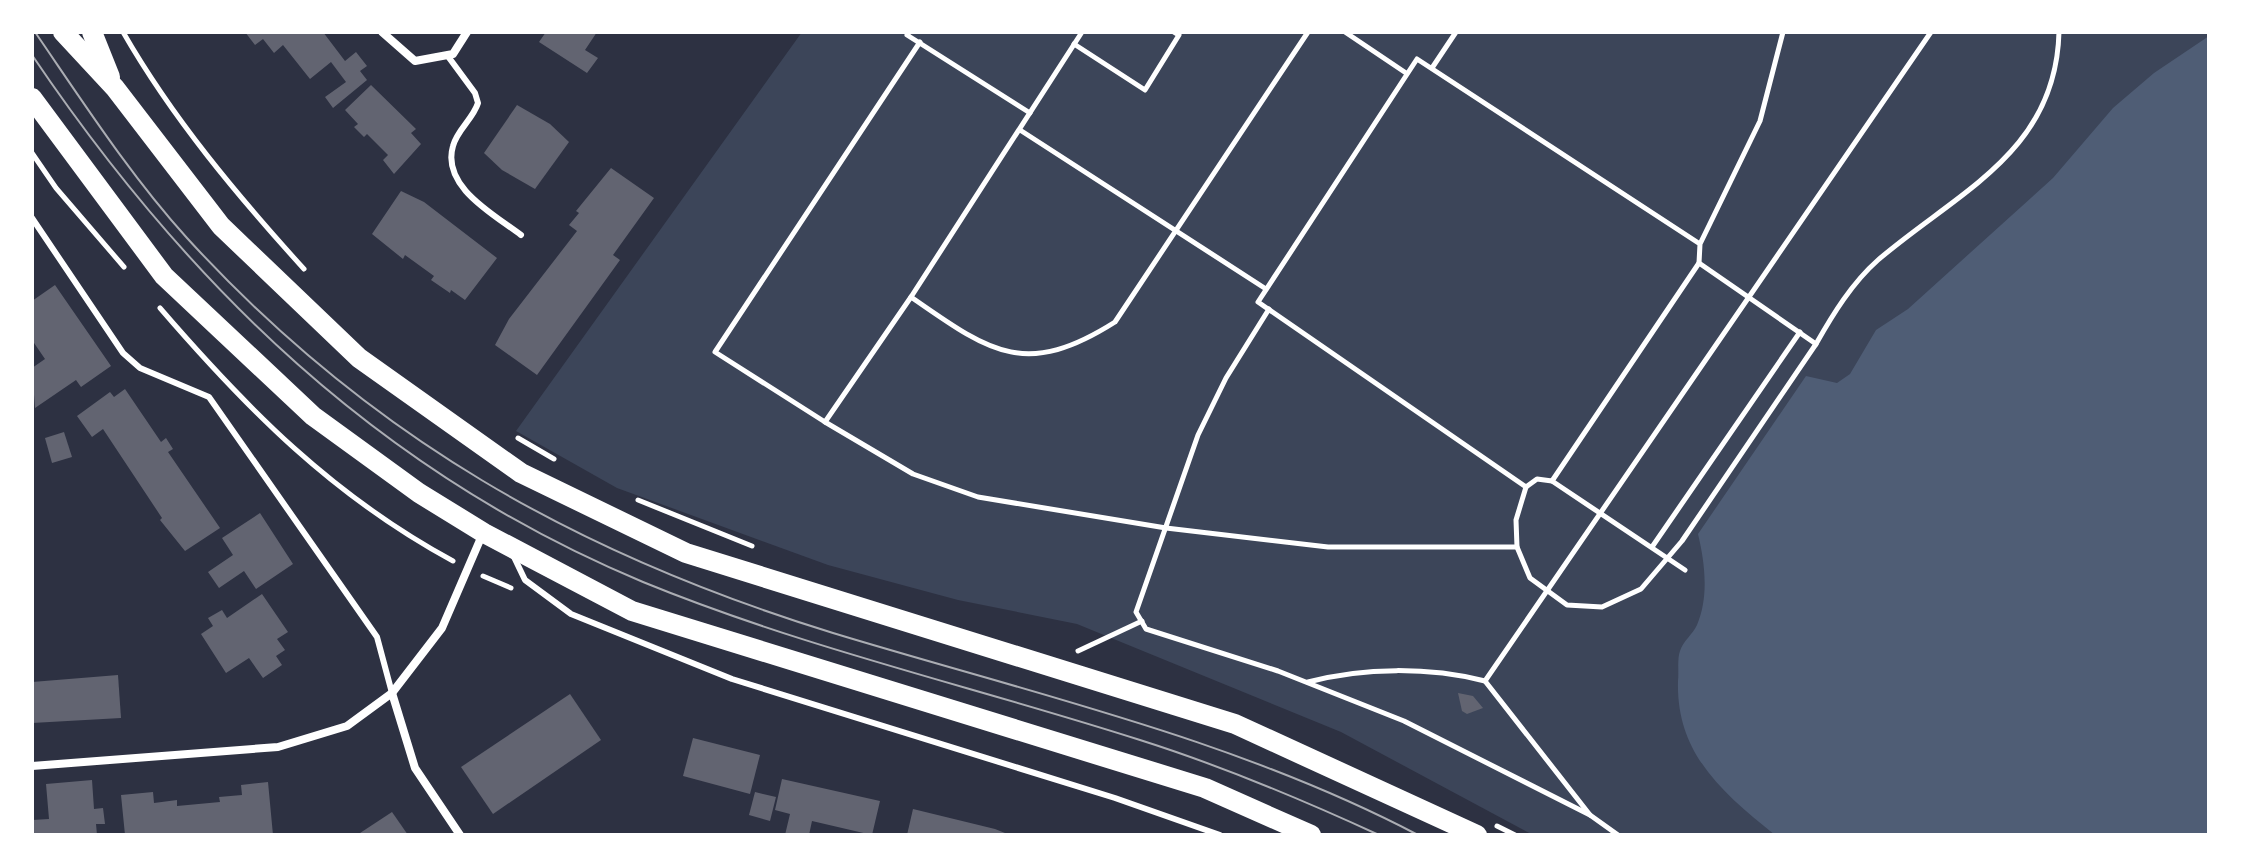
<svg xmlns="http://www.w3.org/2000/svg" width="2241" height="867" viewBox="0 0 2241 867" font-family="'Asap Condensed',sans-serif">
<rect width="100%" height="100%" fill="#2d3142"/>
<polygon fill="#3c4559" points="802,32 2209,32 2209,835 1533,835 1341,732 1077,624 958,600 828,565 617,488 516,431"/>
<path fill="#4f5d75" d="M2209,36V835H1775C1723,793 1676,754 1678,681C1679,672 1677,659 1680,651C1683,641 1693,634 1697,625C1709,597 1705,563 1698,534L1806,376L1837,383L1850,374L1876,330L1908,309L2053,178L2113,108L2154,73Z"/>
<g fill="#626471">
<polygon points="245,32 323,32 345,61 356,52 367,66 360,71 367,80 333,108 325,97 346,82 331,62 310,79 283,45 274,53 263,39 255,45"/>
<polygon points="546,32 597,32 585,50 598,58 587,73 539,42"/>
<polygon points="371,85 416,129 411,133 421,144 394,174 383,160 388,155 367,134 364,137 354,127 358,124 345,110"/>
<polygon points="517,105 550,124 569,142 535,189 502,170 484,153"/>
<polygon points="611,168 654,198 613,255 620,260 537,375 495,345 509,319 577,231 569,225 579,213 576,211"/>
<polygon points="401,191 424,202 497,258 465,300 451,290 450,293 431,280 434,276 405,255 403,259 372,234"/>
<polygon points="55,285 111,366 81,387 76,380 35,408 32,368 45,359 32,340 32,301"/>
<polygon points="125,389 161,442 166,438 173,449 168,452 220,528 185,551 160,520 162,518 103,429 92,437 77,416 110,392 114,397"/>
<polygon points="64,432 72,457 52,463 45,438"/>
<polygon points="260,513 293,564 256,589 244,571 219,588 208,572 233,555 222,538"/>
<polygon points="262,594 288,632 277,639 285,650 276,656 282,665 263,678 249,658 226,673 201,634 213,626 208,618 222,610 227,618"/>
<polygon points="118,675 121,718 32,723 32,682"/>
<polygon points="1458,693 1473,696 1483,708 1467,714 1462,711"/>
<polygon points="570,694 601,740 493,814 461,767"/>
<polygon points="693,738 760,755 750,794 683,776"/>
<polygon points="782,779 880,801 872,835 812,821 809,835 785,835 790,814 775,810"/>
<polygon points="92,780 94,809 103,808 105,824 96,824 97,835 32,835 32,820 49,819 46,784"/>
<polygon points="268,782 273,835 125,835 121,795 153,792 154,803 177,800 177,806 220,802 219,797 242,795 241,785"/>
<polygon points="755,792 776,797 770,821 749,815"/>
<polygon points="913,809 995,829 1010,835 907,835"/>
<polygon points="392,812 408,835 357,835"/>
</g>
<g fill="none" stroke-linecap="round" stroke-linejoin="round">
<g stroke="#fff" stroke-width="5">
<path d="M123,32C173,119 237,195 304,269"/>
<polyline points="909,32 907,35 1030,113"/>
<path d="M1082,32L911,297C990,352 1025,379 1115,322L1308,32"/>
<polyline points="1345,32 1406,73"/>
<polyline points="1074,44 1145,90 1179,35 1174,32"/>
<polyline points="1432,68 1456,32"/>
<polyline points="1020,130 1266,289"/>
<polyline points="32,153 56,188 124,267"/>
<polyline points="1700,244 1417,59 1258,302 1526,487 1537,479 1552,481 1699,263 1700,244 1760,121 1783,32"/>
<path d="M1699,263L1816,344C1833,314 1852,283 1878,260C1957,192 2056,153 2059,32"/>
<polyline points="911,297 825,422 913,474 978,497 1166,528 1328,547 1517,547"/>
<path d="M160,308C248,410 333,496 453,561"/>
<polyline points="1269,309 1226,378 1198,435 1136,612 1146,629 1278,671 1404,721 1590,815 1618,835"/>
<polyline points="825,422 715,352 920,42"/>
<polyline points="518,438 554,459"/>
<polyline points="1552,481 1685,570"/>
<polyline points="1526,487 1516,520 1517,547 1530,578 1567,605 1602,607 1641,589 1682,541 1816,344"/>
<polyline points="638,500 752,546"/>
<polyline points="1652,547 1800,332"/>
<polyline points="483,576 511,588"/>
<polyline points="1078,651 1142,621"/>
<path d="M1308,682C1364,667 1429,667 1485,681"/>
<polyline points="1590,815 1485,681 1931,32"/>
<polyline points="1497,826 1515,835"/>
</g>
<g stroke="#fff" stroke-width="6">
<path d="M447,55L475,93L478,103C473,119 457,130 453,146C441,187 495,215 521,235"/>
<polyline points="32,218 123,353 140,368 209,397 377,637 392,693"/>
<polyline points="514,557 525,580 571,614 732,679 1115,798 1220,835"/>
</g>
<g stroke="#fff" stroke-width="8">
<polyline points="382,32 415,61 453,54 467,32"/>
<polyline points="392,693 415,768 460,835"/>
<polyline points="32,766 278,747 347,726 392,693 442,628 483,533"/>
</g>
<g stroke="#fff" stroke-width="20">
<polyline points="63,32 115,88 221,226 359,358 521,473 686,553 1235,724 1477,835"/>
<polyline points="92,32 110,77"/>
<polyline points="32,98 164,276 313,416 419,493 484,533 632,611 1205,788 1311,835"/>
</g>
<g stroke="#abadb3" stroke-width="2">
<path d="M35,32C83,102 130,175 187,238C369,437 577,554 833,633C1030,693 1235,739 1418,835"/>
<path d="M32,55C188,286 381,473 643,582C804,648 975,687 1140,740C1222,766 1301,799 1379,835"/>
</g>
</g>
<rect width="2241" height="867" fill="none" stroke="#ffffff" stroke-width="68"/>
</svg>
